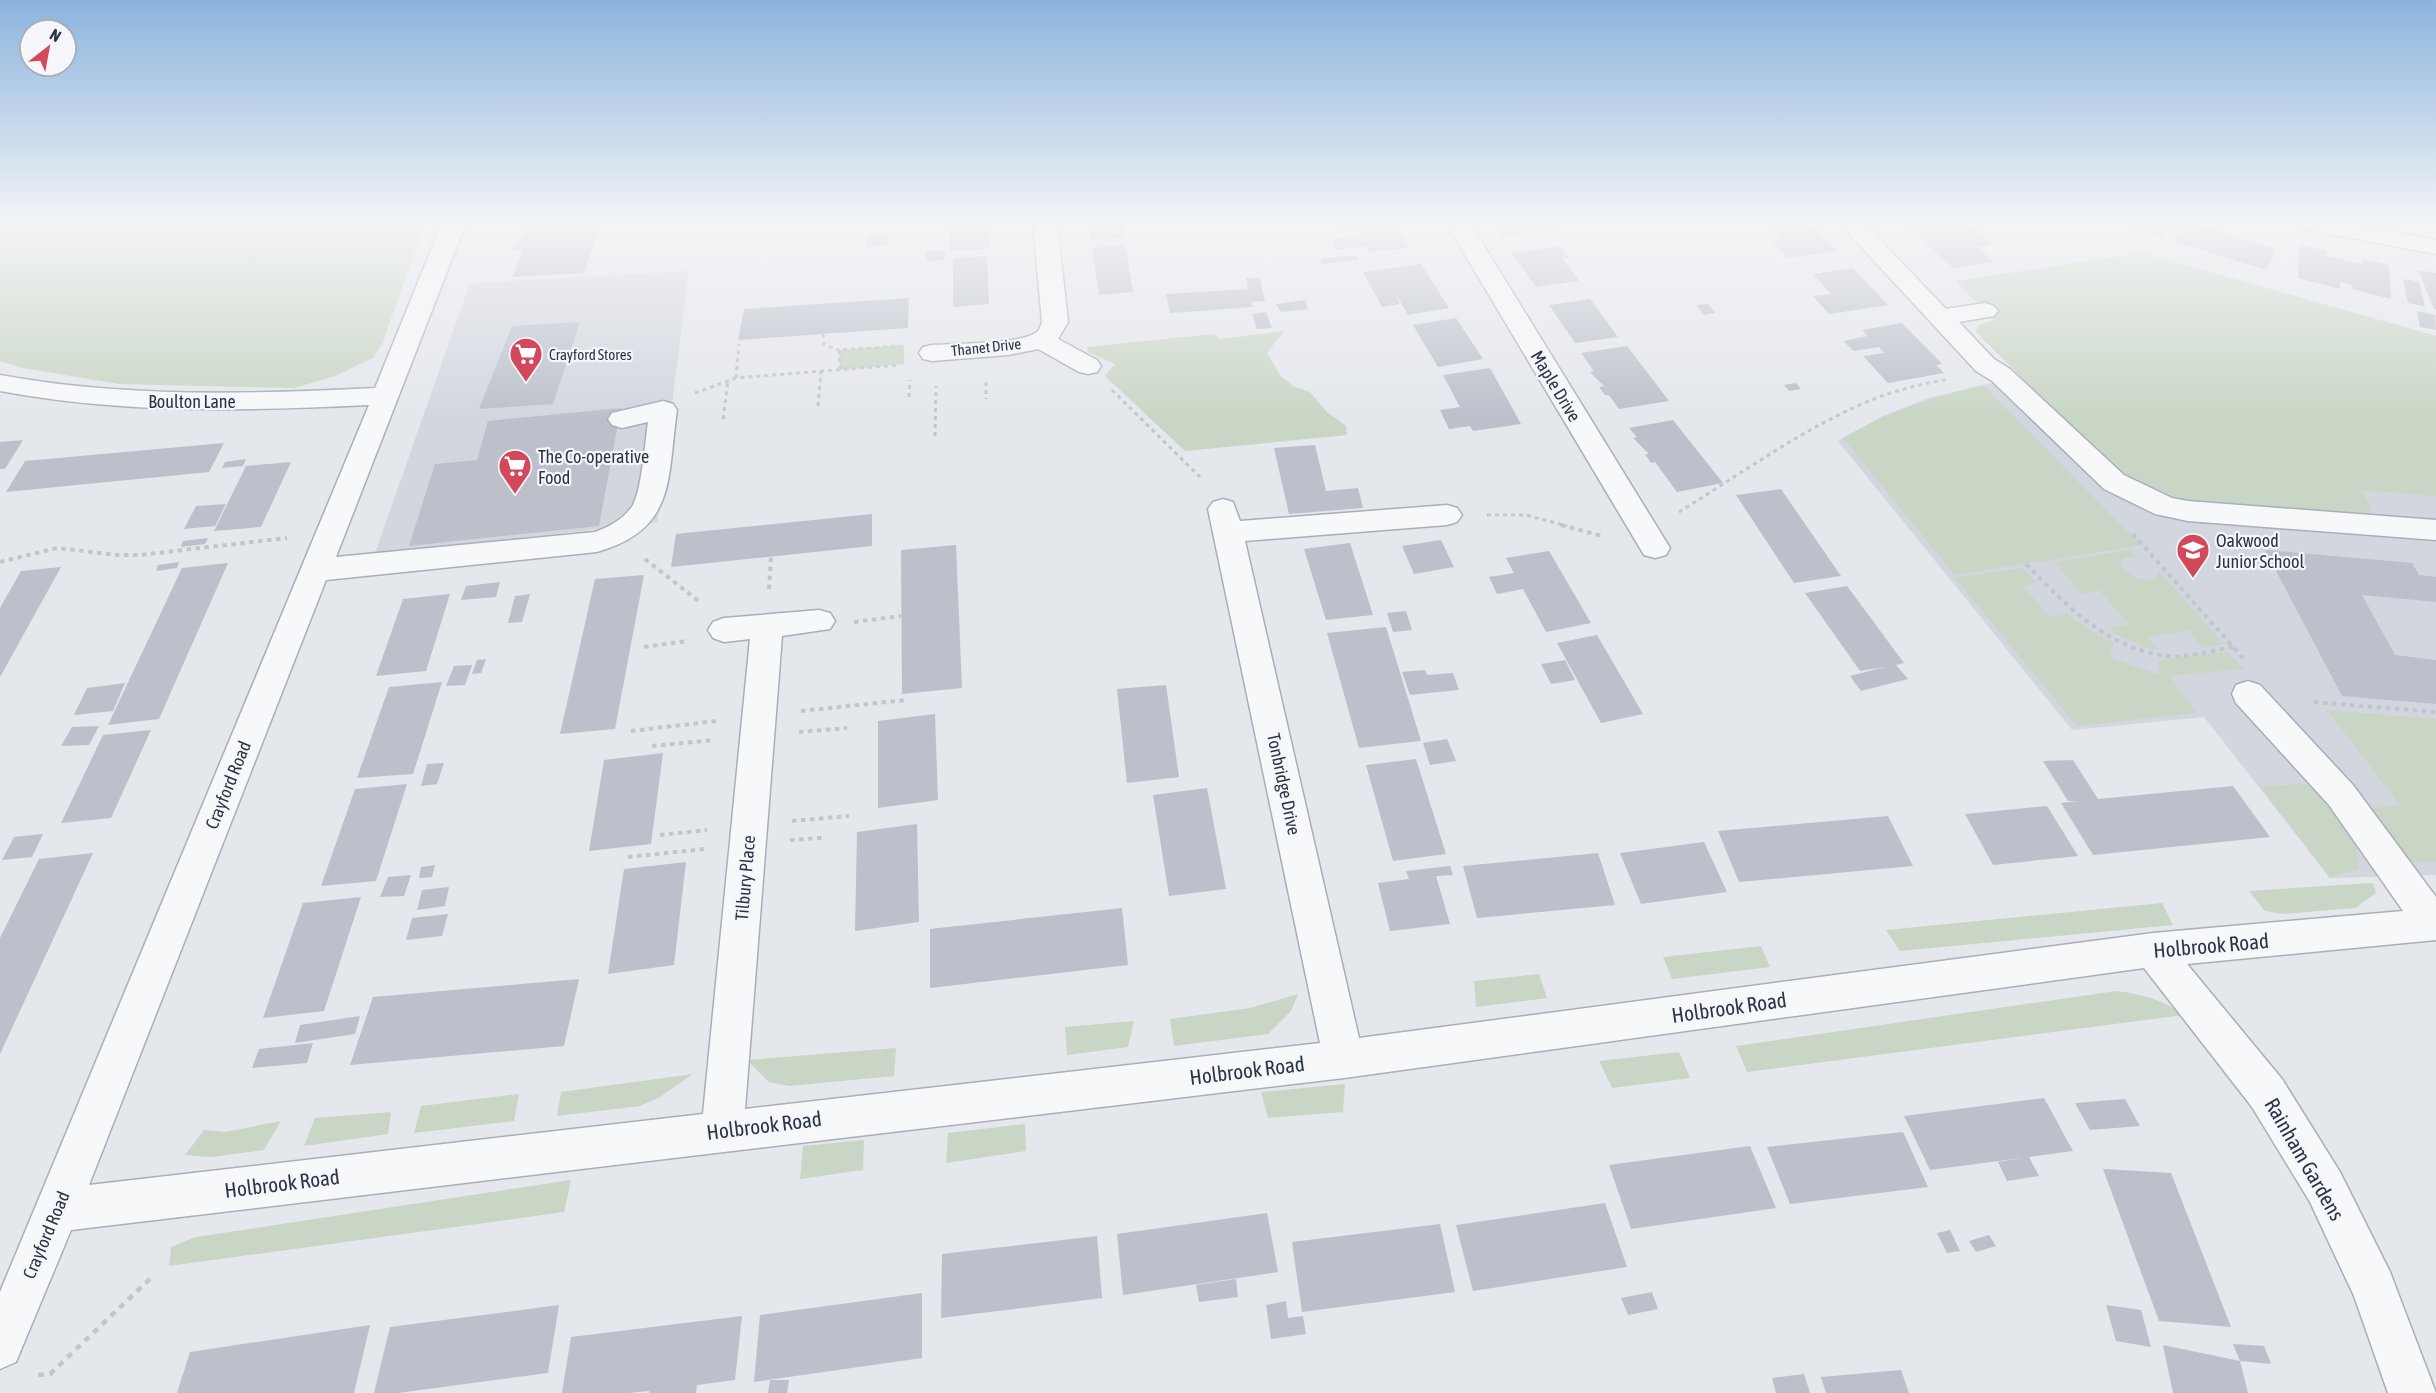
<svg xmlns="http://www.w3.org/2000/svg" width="2436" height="1393" viewBox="0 0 2436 1393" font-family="'Asap Condensed',sans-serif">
<rect width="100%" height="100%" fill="#e4e7ec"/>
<g fill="#d2d6de">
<polygon points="2143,253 2436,336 2436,875 2330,878 2204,717 2072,730 1838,441 1883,416 1929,398 2045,371 1956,281"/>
<polygon points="689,271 657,522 374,556 470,283"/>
</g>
<g fill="#c9d6c5">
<polygon points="0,223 425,223 382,344 373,358 335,376 294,388 119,384 22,368 0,361"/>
<polygon points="2143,253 2436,336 2436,496 2361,490 2371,506 2369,514 2183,499 2118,474 1976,332 1979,325 1994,320 1956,281"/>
<polygon points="1284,331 1267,353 1280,375 1293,386 1310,392 1327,412 1346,426 1347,435 1185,451 1105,376 1115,364 1088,352 1087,347 1214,334 1219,339"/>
<polygon points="904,345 904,364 840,370 839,350"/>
<path d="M1983,385L2123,527L2142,545L1955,575L1843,438C1888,412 1933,397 1983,385Z"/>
<path d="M2129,550L2136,557L2123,558L2121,566C2132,577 2140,582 2155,579L2159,571L2224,644L2203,648L2188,630L2148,637L2159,651L2144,647L2111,632L2112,627L2129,624L2099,590L2082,594L2055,562Z"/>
<polygon points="2023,568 2037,583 2023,586 2050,617 2067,614 2100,636 2114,642 2109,657 2159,675 2159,660 2228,652 2244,669 2170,676 2196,713 2077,726 1955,578"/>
<polygon points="2327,710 2436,719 2436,862 2410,862 2363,808 2400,805"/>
<path d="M2307,784C2334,808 2361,830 2358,869L2330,878L2260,786Z"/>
<polygon points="2373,883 2376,893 2355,908 2283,914 2265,911 2249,891"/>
<polygon points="2162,903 2173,925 1900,951 1886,930"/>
<polygon points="1761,946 1770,967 1672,979 1663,957"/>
<polygon points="1539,974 1547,998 1476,1007 1474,981"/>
<path d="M2116,991C2142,994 2163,1000 2184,1015L1747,1072L1736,1046Z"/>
<polygon points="1298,994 1291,1011 1268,1034 1174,1046 1170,1019 1250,1008"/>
<polygon points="1134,1021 1128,1047 1067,1055 1065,1027"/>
<polygon points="896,1048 894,1076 789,1086 769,1082 747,1060"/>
<polygon points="1679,1052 1690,1078 1612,1088 1599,1061"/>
<polygon points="693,1074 660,1097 640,1106 557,1116 561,1092"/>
<polygon points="1345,1084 1343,1112 1268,1118 1261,1092"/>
<polygon points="519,1094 514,1121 414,1133 421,1106"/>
<polygon points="391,1112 388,1134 304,1146 315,1118"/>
<polygon points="281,1121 264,1150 211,1157 185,1155 204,1130 225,1132"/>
<polygon points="1025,1124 1026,1151 946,1163 948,1133"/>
<polygon points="864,1140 863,1170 800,1179 803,1146"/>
<polygon points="571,1180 564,1212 169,1266 171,1247 196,1237"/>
</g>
<g fill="#bbc0ca">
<polygon points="529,223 593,223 590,230 599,229 584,273 512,277 523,250 514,250"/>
<polygon points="950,223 988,223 989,249 950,251"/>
<polygon points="1089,223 1123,223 1125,238 1091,240"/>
<polygon points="1335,223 1396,223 1409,248 1369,252 1366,246 1336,250 1331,239 1361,236 1358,228 1338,230"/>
<polygon points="1492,223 1552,223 1557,230 1502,237"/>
<polygon points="1767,223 1810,223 1837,251 1787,258 1771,240 1781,239"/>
<polygon points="1905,223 1950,223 1959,231 1963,231 1956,225 1968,223 1992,244 1977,247 1994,262 1953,268"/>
<polygon points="2116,223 2173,223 2164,239"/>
<polygon points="2183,223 2191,223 2276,249 2266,270 2173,241"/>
<polygon points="888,233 888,245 866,247 866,235"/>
<polygon points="1125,244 1133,292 1099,295 1092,247"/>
<polygon points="2299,245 2326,251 2326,256 2363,264 2363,259 2389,265 2391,299 2352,289 2352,285 2340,282 2340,289 2298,278"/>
<polygon points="1561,246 1569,258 1562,258 1579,281 1536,287 1512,253"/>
<polygon points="944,250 945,260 926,262 925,251"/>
<polygon points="1356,255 1358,260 1322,264 1320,259"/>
<polygon points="987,256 989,304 953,307 953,258"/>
<polygon points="1421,264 1449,308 1408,315 1394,291 1400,304 1382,307 1363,272"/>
<polygon points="1853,268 1888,305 1829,314 1813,296 1831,294 1813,274"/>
<polygon points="2418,270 2436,273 2436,309 2434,309"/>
<polygon points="1246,278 1260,278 1265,301 1251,302 1253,307 1170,313 1166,294 1248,289"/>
<polygon points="2403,279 2419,282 2425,307 2408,303"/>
<polygon points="909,298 908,328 738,340 744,309"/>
<polygon points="1590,299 1618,337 1575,343 1549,305"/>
<polygon points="1305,300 1308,309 1281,312 1276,304"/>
<polygon points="1708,304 1715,313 1704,315 1696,305"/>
<polygon points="2417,311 2435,315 2436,330 2420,327"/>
<polygon points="1266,312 1272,328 1257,329 1252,314"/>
<polygon points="1456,318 1483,359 1438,367 1413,325"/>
<polygon points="580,322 553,404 479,409 512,326"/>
<polygon points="1902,323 1942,364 1936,365 1944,373 1888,383 1863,356 1884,353 1879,347 1854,351 1843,341 1868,336 1862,330"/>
<polygon points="1627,346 1669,401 1619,409 1609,395 1605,395 1599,387 1604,386 1590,372 1594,371 1581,353"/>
<polygon points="1490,368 1521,424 1473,431 1470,426 1449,429 1440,410 1460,407 1443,375"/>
<polygon points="1796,383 1801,389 1789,391 1784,385"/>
<polygon points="621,408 599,526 409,546 435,464 477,460 488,421"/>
<polygon points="1673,420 1723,483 1677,492 1655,462 1651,463 1645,454 1649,454 1633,438 1637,437 1629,428"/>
<polygon points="23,440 5,469 0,469 0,442"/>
<polygon points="224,443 209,472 6,492 25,461"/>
<polygon points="1315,445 1326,491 1358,488 1363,508 1289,514 1274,448"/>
<polygon points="246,459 243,466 222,468 225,462"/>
<polygon points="291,462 261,527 214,531 246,466"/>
<polygon points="1781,489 1794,508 1841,576 1794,583 1736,495"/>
<polygon points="226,504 215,526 184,529 196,506"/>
<polygon points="872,514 872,546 671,567 676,534"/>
<polygon points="208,538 205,544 181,547 183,541"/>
<polygon points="1441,540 1454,567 1414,574 1402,546"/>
<polygon points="1350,543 1373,615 1326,620 1304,549"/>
<polygon points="956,545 962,688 902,694 901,550"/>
<polygon points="2265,550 2412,563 2419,575 2436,577 2436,602 2362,595 2395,655 2436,660 2436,704 2342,696"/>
<polygon points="1549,551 1591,623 1546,632 1523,589 1497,594 1489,577 1514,573 1506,558"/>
<polygon points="179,562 177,568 156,571 158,565"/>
<polygon points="228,563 159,719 108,725 182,568"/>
<polygon points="61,567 0,677 0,608 21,571"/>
<polygon points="644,575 615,729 560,734 595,579"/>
<polygon points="500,582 496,597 461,600 466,586"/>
<polygon points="1847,586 1904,663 1896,665 1908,679 1861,691 1850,676 1885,667 1860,671 1805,593"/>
<polygon points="450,594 426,671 376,676 403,599"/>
<polygon points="530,594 522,622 508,623 515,596"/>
<polygon points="1406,611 1412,630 1393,632 1387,613"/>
<polygon points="1386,627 1421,741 1359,748 1327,633"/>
<polygon points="1597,635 1643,714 1601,723 1557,643"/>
<polygon points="486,659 481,673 472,674 477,660"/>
<polygon points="1565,660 1575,680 1551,684 1541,664"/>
<polygon points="472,665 465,685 446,686 454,666"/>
<polygon points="1425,670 1427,675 1453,673 1459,690 1410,695 1402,672"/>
<polygon points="442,682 413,774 357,778 389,687"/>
<polygon points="125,683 113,711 74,715 87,688"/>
<polygon points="1166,685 1179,777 1127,783 1117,689"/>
<polygon points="935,714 938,800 878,808 878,721"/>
<polygon points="99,726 89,745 61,746 72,727"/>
<polygon points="151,730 111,818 61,823 103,735"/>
<polygon points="1447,739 1456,761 1430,765 1423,743"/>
<polygon points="663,753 651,844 589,851 604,760"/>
<polygon points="1416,759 1446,854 1393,861 1366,765"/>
<polygon points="2073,760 2098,799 2233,786 2270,837 2093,855 2061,803 2078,801 2068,801 2043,761"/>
<polygon points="444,763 437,784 421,786 427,764"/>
<polygon points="407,784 376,881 321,886 355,789"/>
<polygon points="1207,788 1226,889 1169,896 1153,795"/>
<polygon points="2047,806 2078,856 1993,865 1965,814"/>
<polygon points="1888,816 1913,866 1739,882 1718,831"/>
<polygon points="917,824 919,922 855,931 857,832"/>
<polygon points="43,834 32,857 2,860 14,837"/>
<polygon points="1704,842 1727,892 1641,904 1620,853"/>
<polygon points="93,853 0,1054 0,938 39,859"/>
<polygon points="1598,853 1615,905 1477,918 1463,866"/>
<polygon points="686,862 674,965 608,974 624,869"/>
<polygon points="435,865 432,877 419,878 421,867"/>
<polygon points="1450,866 1453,875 1436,876 1450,924 1390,931 1378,883 1409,879 1406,871"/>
<polygon points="411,875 404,896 380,897 388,877"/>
<polygon points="449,887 445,906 417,910 422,890"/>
<polygon points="361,897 324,1011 263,1018 303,903"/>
<polygon points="1122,908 1128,965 930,988 930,929"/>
<polygon points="448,914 442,936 406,940 412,918"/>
<polygon points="579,979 564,1046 350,1065 373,997"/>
<polygon points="360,1016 355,1034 295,1043 300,1025"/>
<polygon points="313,1043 307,1063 252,1068 259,1049"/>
<polygon points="2044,1098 2073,1151 2029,1157 2039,1176 2007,1181 1998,1162 2022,1158 1930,1170 1904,1116"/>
<polygon points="2125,1099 2140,1126 2090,1130 2075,1103"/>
<polygon points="1903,1132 1928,1187 1790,1204 1767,1147"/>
<polygon points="1750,1146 1776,1208 1631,1229 1609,1165"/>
<polygon points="2103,1169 2171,1173 2231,1327 2159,1321"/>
<polygon points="1605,1203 1627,1267 1473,1291 1456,1225"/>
<polygon points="1267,1213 1278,1272 1123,1295 1117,1234"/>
<polygon points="1440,1224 1455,1292 1302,1312 1292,1242"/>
<polygon points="1950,1230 1960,1251 1947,1253 1937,1233"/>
<polygon points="1989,1235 1996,1246 1976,1252 1969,1241"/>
<polygon points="1097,1236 1102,1298 941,1318 942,1254"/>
<polygon points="1236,1279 1238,1297 1199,1302 1196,1285"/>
<polygon points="1652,1292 1658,1309 1628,1315 1621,1298"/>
<polygon points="922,1293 922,1358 754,1382 760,1315"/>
<polygon points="1286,1301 1288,1318 1303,1316 1306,1334 1271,1339 1266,1305"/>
<polygon points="559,1305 548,1373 398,1393 374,1393 390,1327"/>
<polygon points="2106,1305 2141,1310 2151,1347 2116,1341"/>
<polygon points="742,1316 735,1380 697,1385 696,1393 649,1393 649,1391 629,1393 562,1393 571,1337"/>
<polygon points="370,1325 354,1393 177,1393 190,1352"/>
<polygon points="2233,1344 2264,1346 2271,1364 2240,1361"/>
<polygon points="2163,1345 2240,1361 2248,1393 2173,1393"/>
<polygon points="1901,1370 1909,1393 1826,1393 1821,1377"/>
<polygon points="1804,1374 1810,1393 1776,1393 1772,1378"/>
<polygon points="770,1380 789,1380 787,1393 768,1393"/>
</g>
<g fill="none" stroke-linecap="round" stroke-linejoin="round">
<g stroke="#a9aeb7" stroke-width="3">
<g id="minor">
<path d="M442,223H466L336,557L595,532C609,527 625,518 633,505C642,487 645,443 648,422L622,428L612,425L608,419L612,413L663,401L673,404L677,410C667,479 677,529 597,552L326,580L89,1185L703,1114L750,639L724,642L713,638L708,630L713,622L724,618L819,610L830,613L835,621L830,629L782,636L745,1109L1320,1043L1208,509L1213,502L1223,499L1233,502L1240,521L1447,505L1457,508L1462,515L1457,522L1447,525L1245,541L1359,1038L2153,933L2403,911L2329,805L2236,703L2232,694L2236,685L2248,681L2260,685L2353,785L2436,897V940L2187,964L2282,1079L2340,1172L2390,1272L2436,1393H2388L2354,1296L2310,1202L2252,1107L2144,968L1344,1078L71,1230L16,1362L0,1369V1292L369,405C244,411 123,414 0,391V375C125,398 249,394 375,388Z"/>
<path d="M1033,223H1057L1068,322L1058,339L1097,360L1101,366L1097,372L1088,374L1079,372L1038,349L1008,355L932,361L923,359L919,353L923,347L932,345C952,344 1027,344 1038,331C1040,329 1041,324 1042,322Z"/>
<polygon points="1446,223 1470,223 1670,548 1666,555 1655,558 1644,555"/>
<polygon points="1839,223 1864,223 1946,309 1985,303 1994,306 1998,311 1994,316 1959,322 1994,359 2010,369 2124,475 2172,498 2188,501 2436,520 2436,540 2188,521 2155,514 2104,489 1992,381 1976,371"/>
<polygon points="2296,223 2345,223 2436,240 2436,254 2308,230 2300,228"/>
</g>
</g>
<g stroke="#c2c5cb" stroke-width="3" stroke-dasharray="4 4" stroke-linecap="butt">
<polyline points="823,334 824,345 839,350"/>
<polyline points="840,370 839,350 900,346"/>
<polyline points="736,378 739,344"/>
<polyline points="986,382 986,399"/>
<polyline points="1112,390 1203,480"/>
<polyline points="695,393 736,378 898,365"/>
<polyline points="909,397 910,380"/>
<polyline points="818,406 821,371"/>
<polyline points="723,419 728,381"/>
<polyline points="935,436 936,386"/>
<path d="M1679,512C1741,474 1802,429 1869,401C1895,390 1922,384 1949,379"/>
<polyline points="1487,515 1526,515 1567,526"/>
</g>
<g stroke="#c2c5cb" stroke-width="4" stroke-dasharray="4.5 4.5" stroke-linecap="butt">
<polyline points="1561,525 1602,536"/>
<polyline points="2136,535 2134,535 2243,658"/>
<polyline points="645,559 701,603"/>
<polyline points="0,562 57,548 117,555 140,555 287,538"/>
<path d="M2026,564C2066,605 2107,649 2168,656C2186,658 2214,650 2233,647"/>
<polyline points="769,589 771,557"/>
<polyline points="854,622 901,616"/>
<polyline points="644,647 687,641"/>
<polyline points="2314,702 2436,712"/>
<polyline points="801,711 906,700"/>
<polyline points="631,731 716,721"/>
<polyline points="799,732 847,728"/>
<polyline points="652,746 714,740"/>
<polyline points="792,821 849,816"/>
<polyline points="660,835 707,830"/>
<polyline points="790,840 822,838"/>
<polyline points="628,857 705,849"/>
</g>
<polyline stroke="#c2c5cb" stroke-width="4.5" stroke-dasharray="6 6" stroke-linecap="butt" points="38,1375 50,1374 154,1275"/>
<use href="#minor" fill="#f7f8fa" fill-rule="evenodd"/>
</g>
<linearGradient id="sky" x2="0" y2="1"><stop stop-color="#8bb4dd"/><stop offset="0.53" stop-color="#f3f4f6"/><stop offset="1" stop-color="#f3f4f6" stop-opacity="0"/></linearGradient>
<rect width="2436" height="418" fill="url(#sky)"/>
<defs>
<g id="supermarket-pin" transform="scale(1.725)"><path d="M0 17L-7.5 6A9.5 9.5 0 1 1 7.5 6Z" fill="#d1495b" stroke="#f4f6f9"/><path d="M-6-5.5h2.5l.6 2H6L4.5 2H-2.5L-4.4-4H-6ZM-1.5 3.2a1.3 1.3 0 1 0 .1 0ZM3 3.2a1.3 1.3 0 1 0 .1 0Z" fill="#fff"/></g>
<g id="school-pin" transform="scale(1.725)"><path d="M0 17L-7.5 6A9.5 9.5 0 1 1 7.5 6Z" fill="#d1495b" stroke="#f4f6f9"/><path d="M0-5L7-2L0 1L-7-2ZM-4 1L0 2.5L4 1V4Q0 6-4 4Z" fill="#fff"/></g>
</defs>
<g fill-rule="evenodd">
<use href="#supermarket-pin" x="526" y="354"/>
<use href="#supermarket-pin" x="515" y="466"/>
<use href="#school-pin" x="2193" y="550"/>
</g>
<g text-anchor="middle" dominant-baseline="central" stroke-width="4.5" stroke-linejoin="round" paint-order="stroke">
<g font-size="15" fill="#2b3445" stroke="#f4f6f9">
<text transform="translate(986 347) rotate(-6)">Thanet Drive</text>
</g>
<g font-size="15" fill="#2b3445" stroke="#f4f6f9" text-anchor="start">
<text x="549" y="354">Crayford Stores</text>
</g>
<g font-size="18" fill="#2b3445" stroke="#f4f6f9">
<text transform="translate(1556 386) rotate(59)">Maple Drive</text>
<text x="192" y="401">Boulton Lane</text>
<text transform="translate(1284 784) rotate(78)">Tonbridge Drive</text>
<text transform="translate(228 785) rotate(-68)">Crayford Road</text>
<text transform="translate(745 878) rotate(-85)">Tilbury Place</text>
<text transform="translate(46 1235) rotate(-67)">Crayford Road</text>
</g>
<g font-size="18" fill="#2b3445" stroke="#f4f6f9" text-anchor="start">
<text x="538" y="456">The Co-operative<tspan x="538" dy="21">Food</tspan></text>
<text x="2216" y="540">Oakwood<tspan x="2216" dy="21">Junior School</tspan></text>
</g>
<g font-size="21" fill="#2b3445" stroke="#f4f6f9">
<text transform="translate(2211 945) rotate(-5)">Holbrook Road</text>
<text transform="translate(1729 1007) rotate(-8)">Holbrook Road</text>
<text transform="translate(1247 1070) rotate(-7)">Holbrook Road</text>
<text transform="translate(764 1125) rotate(-7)">Holbrook Road</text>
<text transform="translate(2305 1159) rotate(60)">Rainham Gardens</text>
<text transform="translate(282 1183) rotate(-7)">Holbrook Road</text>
</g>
</g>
<g transform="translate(48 48) rotate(31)"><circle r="28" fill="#f4f6f9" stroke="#a4a8b1" stroke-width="1.5"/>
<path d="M0-4.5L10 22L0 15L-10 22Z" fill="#d1495b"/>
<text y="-9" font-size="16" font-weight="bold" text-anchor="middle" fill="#2b3445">N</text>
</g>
</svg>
